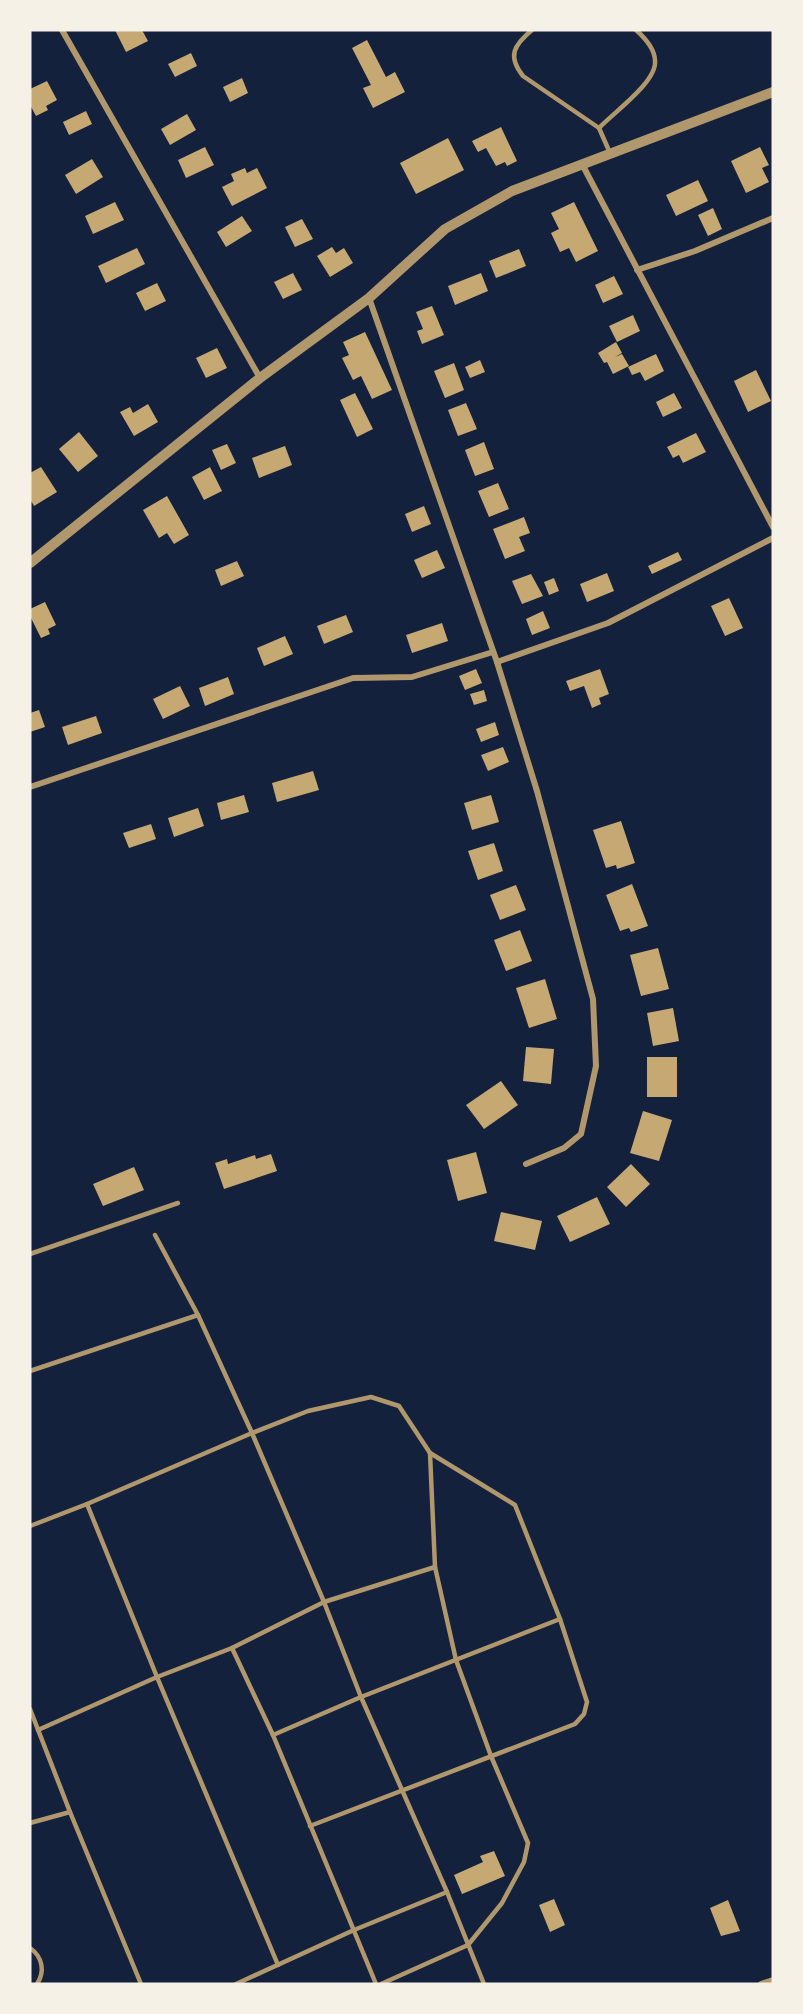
<svg xmlns="http://www.w3.org/2000/svg" width="803" height="2014" viewBox="0 0 803 2014" font-family="'Fira Sans',sans-serif">
<rect width="100%" height="100%" fill="#14213d"/>
<g fill="#c6a872">
<polygon points="115,30 142,30 148,41 126,52"/>
<polygon points="367,40 386,77 395,72 405,92 373,108 363,88 371,85 352,48"/>
<polygon points="191,53 197,66 175,77 168,64"/>
<polygon points="242,78 248,93 230,102 223,87"/>
<polygon points="47,81 57,100 46,106 48,110 36,116 30,105 30,89"/>
<polygon points="86,111 92,124 69,135 63,122"/>
<polygon points="187,114 196,130 170,145 161,129"/>
<polygon points="501,127 517,161 507,166 505,162 496,166 486,148 478,152 472,141"/>
<polygon points="448,138 464,170 416,194 400,163"/>
<polygon points="205,147 214,165 186,178 178,160"/>
<polygon points="760,147 769,165 762,168 769,182 746,193 731,161"/>
<polygon points="92,159 103,177 76,194 65,175"/>
<polygon points="245,168 247,173 257,168 267,188 232,206 222,187 234,181 231,174"/>
<polygon points="698,180 708,201 676,216 666,195"/>
<polygon points="115,202 124,220 93,234 85,216"/>
<polygon points="574,202 598,251 576,262 569,248 560,252 551,233 559,229 551,213"/>
<polygon points="713,208 722,229 708,236 698,215"/>
<polygon points="242,216 252,231 226,247 217,232"/>
<polygon points="302,219 313,239 295,247 285,227"/>
<polygon points="332,247 336,253 344,248 353,263 330,277 317,256"/>
<polygon points="137,248 145,264 106,283 98,266"/>
<polygon points="519,249 526,266 496,278 489,261"/>
<polygon points="293,273 302,290 283,299 274,282"/>
<polygon points="481,273 488,291 455,305 448,286"/>
<polygon points="614,276 623,294 603,303 595,285"/>
<polygon points="157,283 166,301 145,311 136,293"/>
<polygon points="432,306 444,335 422,344 417,331 423,329 416,312"/>
<polygon points="633,315 640,331 617,342 609,326"/>
<polygon points="365,332 392,390 372,399 361,376 353,380 342,358 349,355 343,342"/>
<polygon points="616,342 622,353 615,357 622,354 629,366 613,374 607,362 604,363 598,353"/>
<polygon points="217,348 227,368 206,378 196,358"/>
<polygon points="656,354 664,371 645,381 640,372 632,375 628,367"/>
<polygon points="480,360 485,372 470,378 465,367"/>
<polygon points="454,363 464,390 445,398 434,371"/>
<polygon points="756,370 771,401 748,412 734,381"/>
<polygon points="355,393 373,429 357,437 340,400"/>
<polygon points="674,393 682,408 663,417 656,402"/>
<polygon points="466,403 477,429 458,436 448,410"/>
<polygon points="148,404 158,422 134,436 120,412 130,407 133,413"/>
<polygon points="79,432 98,456 78,472 59,449"/>
<polygon points="696,433 706,452 683,463 679,455 673,458 667,447"/>
<polygon points="484,442 494,469 475,476 465,450"/>
<polygon points="227,444 236,463 221,470 212,450"/>
<polygon points="285,446 292,465 259,478 252,458"/>
<polygon points="41,467 57,492 34,506 30,499 30,473"/>
<polygon points="210,467 222,491 204,500 192,477"/>
<polygon points="498,483 509,509 489,517 478,491"/>
<polygon points="167,496 189,535 174,544 167,533 159,538 143,510"/>
<polygon points="424,506 431,524 412,532 405,514"/>
<polygon points="524,517 530,533 519,537 525,551 505,559 493,529"/>
<polygon points="437,550 445,568 422,578 414,560"/>
<polygon points="678,552 682,560 652,574 648,566"/>
<polygon points="237,561 244,576 221,586 215,570"/>
<polygon points="607,573 614,591 587,602 580,584"/>
<polygon points="531,574 543,596 522,604 512,581"/>
<polygon points="554,578 559,591 549,595 544,582"/>
<polygon points="729,598 743,628 725,636 711,606"/>
<polygon points="45,602 56,625 48,629 50,634 41,638 30,616 30,609"/>
<polygon points="543,611 550,628 532,635 526,619"/>
<polygon points="346,615 353,632 324,644 317,626"/>
<polygon points="442,623 448,641 412,653 406,635"/>
<polygon points="285,636 293,654 264,666 257,648"/>
<polygon points="476,669 482,683 465,690 459,676"/>
<polygon points="600,669 609,694 599,698 601,704 592,708 584,686 570,691 566,681"/>
<polygon points="228,677 234,694 205,706 199,688"/>
<polygon points="180,686 190,706 163,719 153,699"/>
<polygon points="484,690 487,701 474,705 470,694"/>
<polygon points="39,710 45,727 30,732 30,713"/>
<polygon points="96,716 102,733 68,745 62,727"/>
<polygon points="495,722 499,735 481,742 476,729"/>
<polygon points="503,747 509,762 488,771 481,755"/>
<polygon points="313,771 319,790 277,802 272,783"/>
<polygon points="244,795 249,812 221,820 217,803"/>
<polygon points="491,795 499,822 472,830 464,803"/>
<polygon points="198,808 204,826 174,837 168,818"/>
<polygon points="621,821 635,863 617,869 616,865 606,868 593,830"/>
<polygon points="151,824 156,839 129,848 123,833"/>
<polygon points="494,843 503,871 478,880 468,851"/>
<polygon points="632,884 648,926 631,932 629,928 620,931 606,895"/>
<polygon points="516,885 526,910 500,920 490,895"/>
<polygon points="520,930 532,961 506,971 494,940"/>
<polygon points="658,948 669,989 641,996 630,955"/>
<polygon points="545,979 557,1019 529,1028 516,988"/>
<polygon points="673,1008 679,1041 653,1046 647,1013"/>
<polygon points="526,1047 554,1049 551,1084 523,1081"/>
<rect x="647" y="1057" width="30" height="40"/>
<polygon points="501,1081 518,1105 484,1129 466,1105"/>
<polygon points="643,1111 672,1120 659,1161 630,1153"/>
<polygon points="476,1152 487,1193 458,1201 447,1160"/>
<polygon points="271,1154 277,1171 224,1189 215,1163 227,1159 228,1164 255,1155 256,1159"/>
<polygon points="631,1164 650,1184 626,1207 607,1187"/>
<polygon points="134,1167 144,1190 103,1206 93,1184"/>
<polygon points="597,1197 610,1224 570,1242 557,1216"/>
<polygon points="501,1212 542,1221 535,1250 494,1241"/>
<polygon points="494,1851 505,1876 462,1894 454,1875 483,1862 480,1856"/>
<polygon points="554,1899 565,1925 550,1932 539,1905"/>
<polygon points="728,1900 740,1931 721,1936 710,1908"/>
</g>
<g fill="none" stroke-linecap="round" stroke-linejoin="round">
<g stroke="#b1986c" stroke-width="4.5">
<path d="M532,30C514,45 507,56 523,76L599,128L610,153"/>
<path d="M599,128C613,113 657,82 655,61C655,49 645,38 636,30"/>
<polyline points="155,1235 198,1315 252,1433 324,1602 361,1697 447,1892 484,1984"/>
<polyline points="30,1254 178,1203"/>
<polyline points="30,1371 198,1315"/>
<polyline points="87,1504 157,1677 278,1965"/>
<polyline points="30,1526 87,1504 252,1433 308,1411 371,1397 399,1406 430,1453 435,1567 456,1660 491,1756 528,1843 524,1862 502,1903 468,1945 381,1984"/>
<polyline points="232,1648 273,1735 376,1984"/>
<polyline points="30,1709 70,1812 141,1984"/>
<polyline points="38,1730 157,1677 232,1648 324,1602 435,1567"/>
<polyline points="273,1735 361,1697 560,1619"/>
<polyline points="30,1823 70,1812"/>
<polyline points="310,1826 575,1724 584,1714 587,1702 560,1619 515,1505 430,1453"/>
<path d="M30,1948C43,1957 45,1972 37,1984"/>
<polyline points="236,1984 354,1930 447,1892"/>
</g>
<g stroke="#b1986c" stroke-width="6">
<polyline points="62,30 260,378"/>
<polyline points="582,164 773,527"/>
<polyline points="637,270 695,251 773,218"/>
<polyline points="369,298 497,662 537,791 593,999 596,1066 581,1134 564,1148 526,1164"/>
<polyline points="497,662 608,623 773,538"/>
<polyline points="30,787 353,678 412,677 493,652"/>
<polyline points="761,1984 773,1980"/>
</g>
<polyline stroke="#b1986c" stroke-width="10" points="30,563 260,378 369,298 445,229 512,191 773,92"/>
</g>
<rect width="803" height="2014" fill="none" stroke="#f6f1e7" stroke-width="63"/>
</svg>
